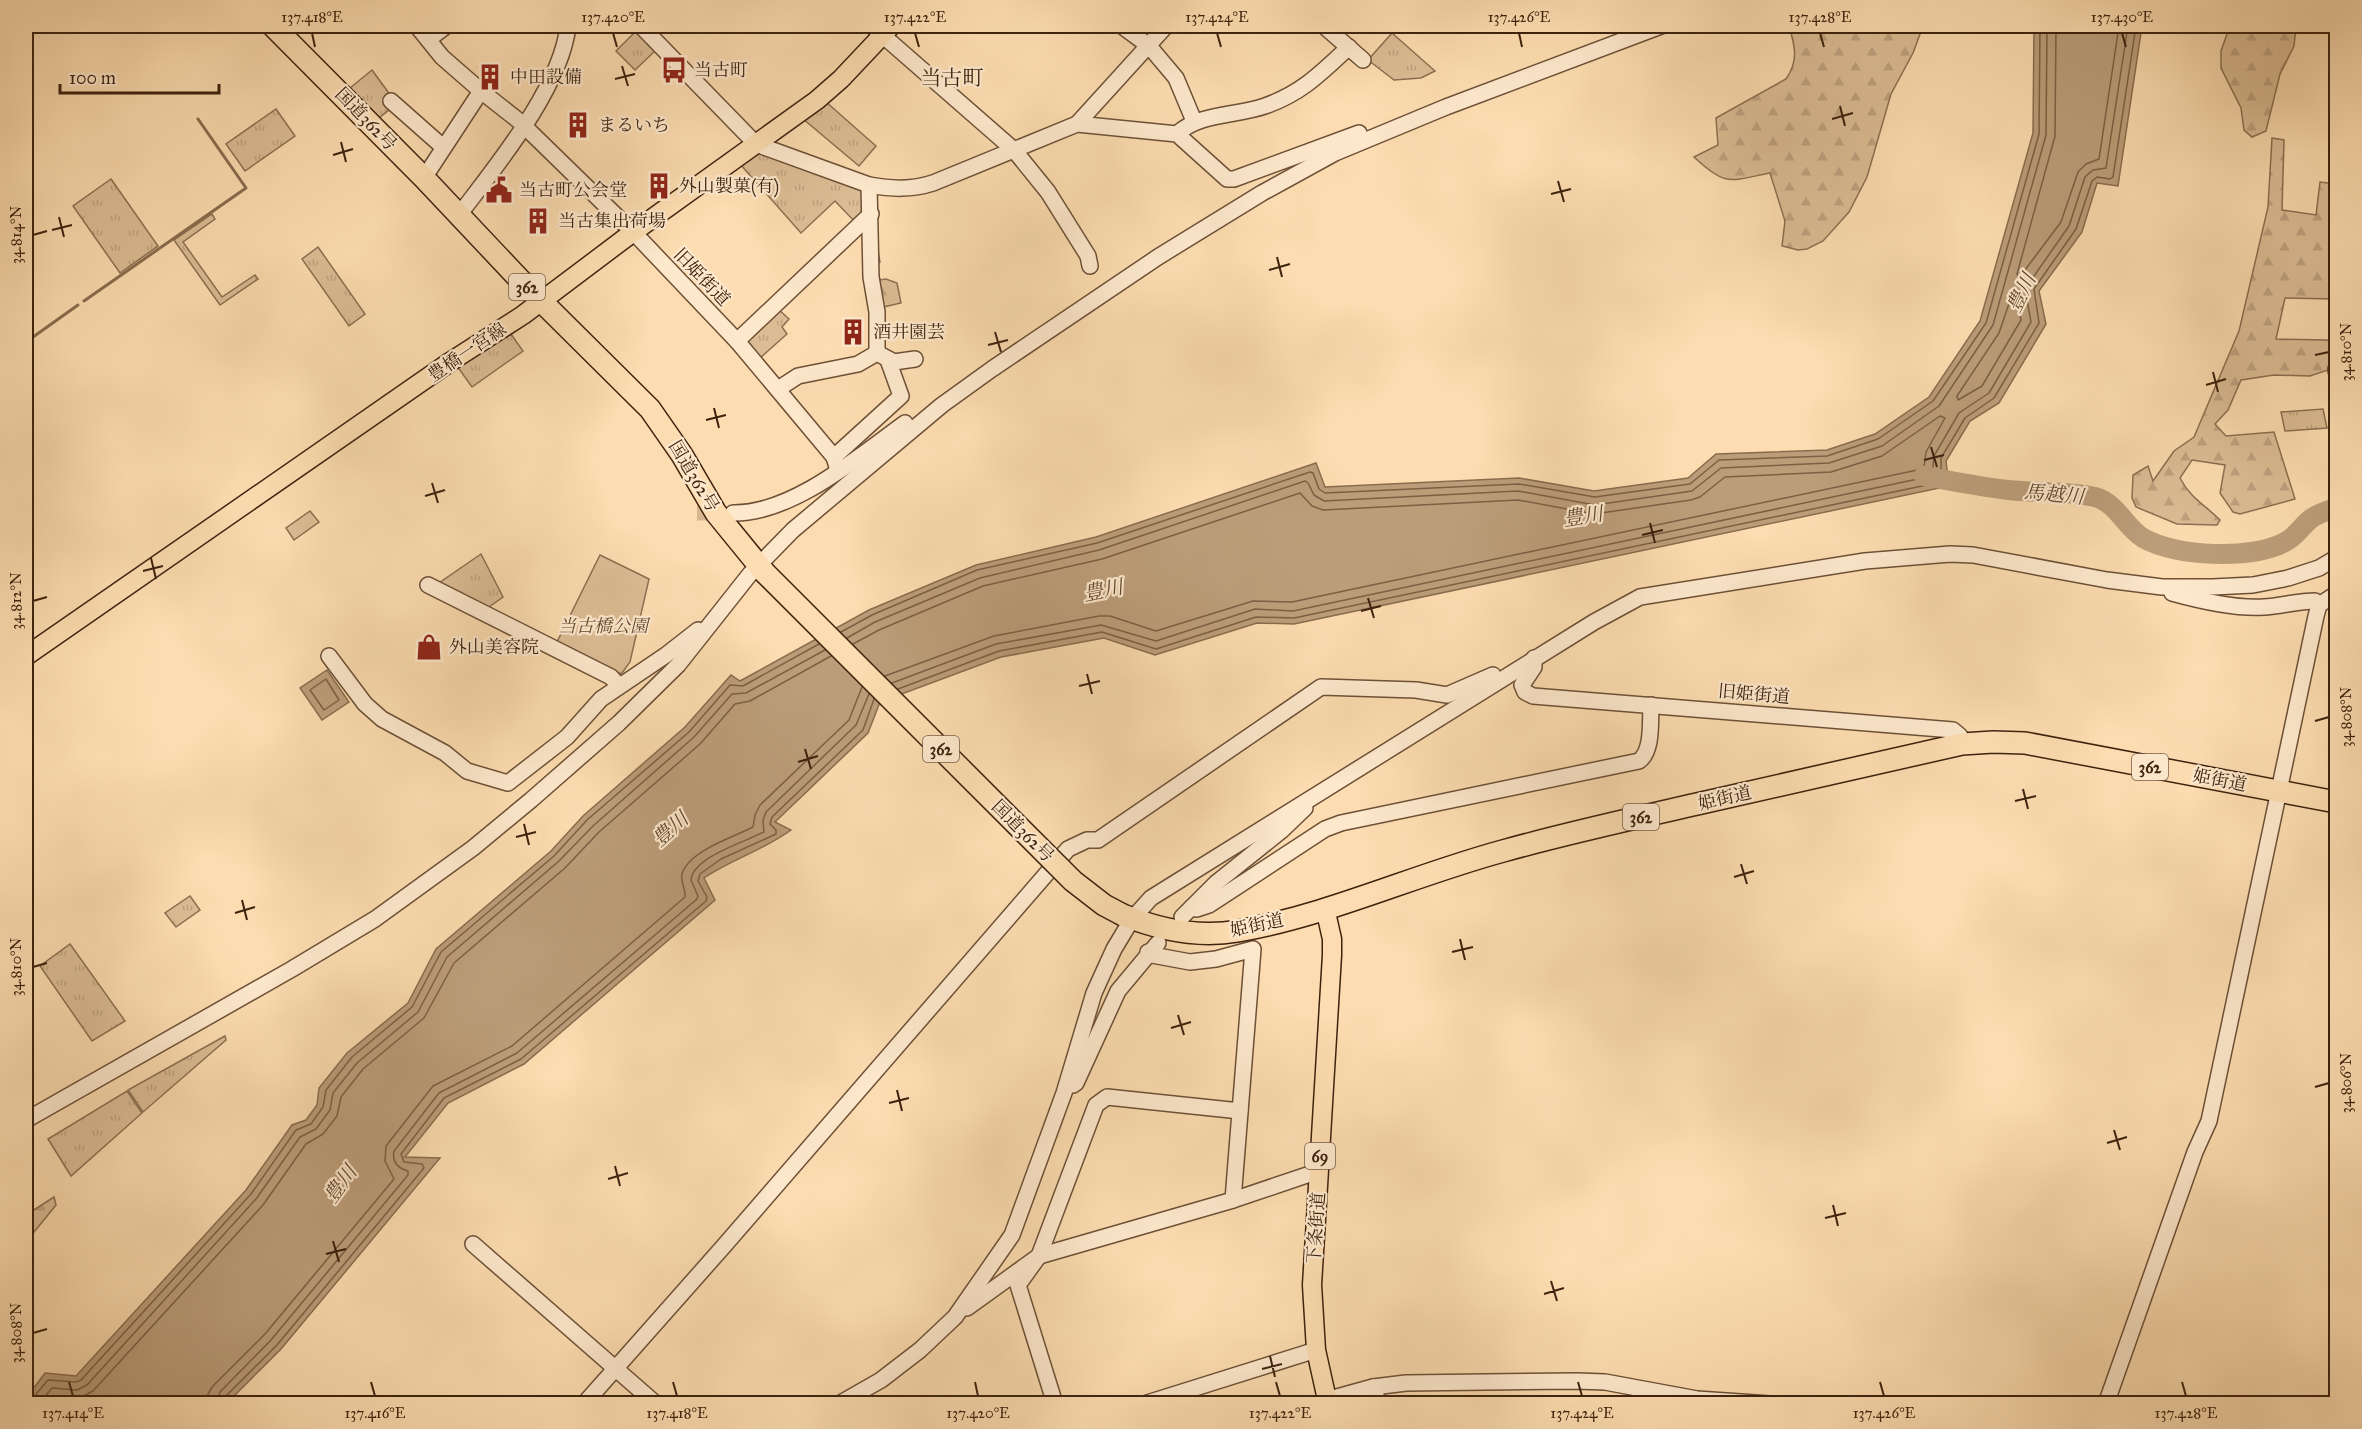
<svg xmlns="http://www.w3.org/2000/svg" width="2362" height="1429" viewBox="0 0 2362 1429" font-family="'IM FELL Great Primer','Noto Serif JP',serif">
<defs>
<pattern id="grass-tufts" width="24" height="20" patternUnits="userSpaceOnUse" patternTransform="scale(1.5)"><rect width="24" height="20" fill="#dcbc94"/><path d="M3 7l-1-3M5 7V3M7 7l1-3M15 17l-1-3M17 17v-4M19 17l1-3" fill="none" stroke="#bea17e"/></pattern>
<pattern id="forest-firs" width="22" height="20" patternUnits="userSpaceOnUse" patternTransform="scale(1.5)"><rect width="22" height="20" fill="#dcbc94"/><path d="M5 1l3.5 6h-7zM16 11l3.5 6h-7z" fill="#bea17e"/></pattern>
</defs>
<rect width="100%" height="100%" fill="#fcdcb0"/>
<filter id="stains"><feTurbulence type="fractalNoise" baseFrequency=".00333" numOctaves="4"/><feColorMatrix values="0 0 0 0 .2 0 0 0 0 .09 0 0 0 0 .02 0 0 0 .5 -.17"/></filter>
<radialGradient id="worn" r=".72"><stop offset=".6" stop-color="#630" stop-opacity="0"/><stop offset="1" stop-color="#630" stop-opacity=".3"/></radialGradient>
<g fill="url(#grass-tufts)" stroke="#8c6f51" stroke-width="1.5">
<polygon points="637,30 656,50 635,70 616,51"/>
<polygon points="1392,33 1435,71 1421,78 1394,80 1368,60"/>
<polygon points="372,70 391,96 390,109 379,118 350,88"/>
<polygon points="825,101 876,146 859,166 802,118"/>
<polygon points="276,109 295,136 245,171 226,144"/>
<polygon points="758,151 862,188 866,213 856,223 835,201 801,233 740,164"/>
<polygon points="111,179 158,246 120,273 73,206"/>
<polygon points="212,214 215,219 183,242 222,297 255,275 258,279 220,305 174,240"/>
<polygon points="318,247 365,314 349,326 302,259"/>
<polygon points="777,308 789,319 782,327 787,334 760,358 744,340"/>
<polygon points="511,334 523,351 472,387 457,366"/>
<polygon points="2323,409 2327,428 2285,431 2281,412"/>
<polygon points="310,511 319,522 294,540 286,528"/>
<polygon points="481,554 503,597 486,609 439,583"/>
<polygon points="190,896 200,910 176,927 165,913"/>
<polygon points="70,944 125,1021 92,1041 40,966"/>
<polygon points="225,1036 226,1040 143,1112 128,1090"/>
<polygon points="127,1091 142,1113 71,1176 48,1139"/>
</g>
<g fill="url(#forest-firs)" stroke="#8c6f51" stroke-width="1.5">
<path d="M1789,26H1923L1913,53L1891,94L1867,177L1849,212L1823,241L1807,249L1798,250L1782,246L1785,221L1770,173C1729,181 1726,187 1694,157L1718,145L1716,118L1786,79C1799,61 1795,46 1789,26Z"/>
<polygon points="2225,26 2295,26 2296,27 2294,46 2280,74 2266,131 2252,137 2244,130 2241,108 2221,68 2221,51 2227,34"/>
<path d="M2272,138L2284,140L2282,210L2316,215L2320,182L2336,184L2334,299L2285,298L2276,339L2327,340L2332,343L2334,357L2328,370L2310,376L2274,375L2241,380L2228,410L2215,424L2226,436L2274,432L2295,499L2240,514L2233,512L2220,493L2225,465L2192,460L2180,478C2191,499 2204,504 2220,520L2217,525L2177,524L2136,507L2132,498L2133,475L2148,466L2153,481L2174,451L2194,437L2239,331L2268,207Z"/>
<polygon points="874,246 877,246 880,262 876,264 880,280 886,279 897,283 901,303 879,308 873,276"/>
<polygon points="54,1197 56,1205 26,1242 26,1215"/>
</g>
<polygon fill="#dcbc94" stroke="#8c6f51" stroke-width="1.5" points="600,555 649,579 630,662 622,673 614,674 556,644"/>
<g fill="#bb9d79" stroke="#896c4e" stroke-width="1.5">
<path d="M2034,26H2142L2118,186L2097,183L2082,232L2039,291L2046,324L1999,403L1970,421L1946,461L1949,486L1294,624L1257,623L1155,655L1104,638L1001,657L880,702L868,733L775,822L791,830C764,850 732,859 704,878L715,900L524,1064L448,1103L405,1157L440,1158L281,1349L227,1403L26,1404V1398L45,1373L76,1376L246,1190L292,1125L306,1120L317,1105L319,1088L347,1053L408,1003L436,949L551,851L583,816L685,727L731,675L740,681L869,610L976,565L1096,537L1316,463L1325,487L1519,478L1594,491L1688,478L1716,454L1827,450L1875,434L1929,397L1980,321L2033,133Z"/>
<polygon points="327,670 349,702 322,720 300,688"/>
</g>
<g fill="none" stroke-linecap="round" stroke-linejoin="round">
<g stroke="#7c6044" stroke-width="1.5">
<polyline points="2056,26 2055,136 2017,274 2019,278 2061,222 2078,172 2086,164 2099,159 2119,26"/>
<polygon points="2013,292 2017,294 2021,320 1982,386 1958,400 1957,396 1999,333"/>
<polyline points="841,632 872,615 977,570 1097,543 1310,472 1313,473 1319,489 1325,493 1519,484 1595,497 1690,484 1719,460 1827,456 1878,439 1933,401 1986,323 2039,134 2040,26"/>
<polyline points="847,638 875,622 980,578 1099,550 1305,481 1308,483 1314,495 1324,501 1518,491 1595,505 1692,491 1721,468 1829,463 1882,446 1939,406 1993,325 2046,135 2047,26"/>
<polyline points="853,644 879,630 983,586 1102,559 1300,493 1312,506 1323,510 1518,500 1594,514 1691,500 1700,497 1725,477 1831,472 1882,456 1940,416 1945,418 1926,452 1924,467 1922,469 1292,602 1253,601 1156,631 1110,616 1099,616 994,636 885,676"/>
<polygon points="326,679 339,700 324,710 310,690"/>
<polyline points="892,683 996,644 1101,625 1156,641 1255,609 1293,611 1932,476 1934,456 1959,413 1989,393 2031,322 2026,294 2027,286 2069,226 2085,177 2093,170 2106,168 2128,26"/>
<polyline points="898,689 999,651 1102,632 1156,649 1256,617 1294,618 1941,482 1941,458 1965,418 1994,398 2039,323 2034,289 2076,229 2092,181 2097,177 2110,179 2113,177 2136,26"/>
<polyline points="26,1401 32,1399 48,1380 76,1382 81,1380 251,1194 296,1130 311,1124 323,1107 326,1090 352,1057 412,1007 441,952 554,856 587,820 689,732 730,685 743,686 819,644"/>
<polyline points="39,1404 52,1388 77,1390 87,1385 256,1199 300,1137 316,1129 330,1110 333,1093 357,1063 418,1012 447,957 559,861 593,826 694,737 732,694 746,693 825,650"/>
<polyline points="50,1404 56,1397 78,1399 93,1391 263,1205 306,1144 323,1134 337,1116 341,1097 363,1069 424,1018 454,963 565,868 599,832 700,744 735,704 750,701 831,656"/>
<path d="M207,1404L208,1394L213,1386L265,1334L394,1179L385,1161L386,1146L433,1086L512,1046L685,897C686,889 680,882 682,874C688,851 734,837 753,827L755,815L760,805L849,720L862,687"/>
<path d="M216,1404L220,1392L271,1340L408,1175V1171C397,1168 392,1162 394,1151L439,1093L517,1053L697,899L698,896L691,880C693,857 745,842 764,832L763,820L766,812L856,725L869,694"/>
<polyline points="224,1404 225,1397 277,1345 424,1168 422,1164 404,1162 401,1154 444,1098 521,1059 706,901 707,897 698,881 700,874 721,859 776,834 776,830 770,824 772,817 863,730 874,699"/>
</g>
<g stroke="#896c4e" stroke-width="3">
<polyline points="84,301 246,188 198,119"/>
<polyline points="26,342 78,305"/>
</g>
<path stroke="#bb9d79" stroke-width="20" d="M1924,476C1952,481 1981,487 2009,490C2035,493 2072,491 2095,497C2117,503 2125,527 2143,538C2176,557 2252,560 2285,542C2297,536 2302,525 2312,518C2319,513 2329,511 2336,507"/>
<polyline stroke="#d6b790" stroke-width="15" stroke-dasharray="15 8" stroke-linecap="butt" points="697,513 724,513"/>
<g stroke="#6d5036" stroke-width="18">
<g id="minor">
<polyline points="417,26 442,57 481,91 519,121 639,238 737,341 834,457 838,470"/>
<path d="M641,26L756,144L869,185C892,189 911,190 933,183L1077,124L1177,134L1227,179H1234L1359,133"/>
<polyline points="872,26 1014,150 1048,192 1088,256 1090,266"/>
<polyline points="1122,26 1149,46 1176,78 1194,121"/>
<polyline points="1324,26 1363,60"/>
<polyline points="429,39 446,26"/>
<polyline points="391,101 443,147"/>
<polyline points="1077,124 1166,26"/>
<path d="M1177,134C1199,113 1236,116 1265,106C1302,93 1321,73 1349,47"/>
<polyline points="424,178 481,91"/>
<polyline points="869,185 871,277 877,312 877,353"/>
<path d="M459,215C496,166 561,88 568,26"/>
<polyline points="737,341 871,214"/>
<polyline points="2336,371 2336,369"/>
<polyline points="778,389 798,376 858,364 877,353 894,362 915,359"/>
<polyline points="834,457 901,396 888,360"/>
<path d="M733,513C792,514 858,457 905,423"/>
<polyline points="428,585 611,677 619,686"/>
<path d="M2172,593C2201,601 2235,609 2264,607C2281,606 2298,601 2315,601L2319,605"/>
<polyline points="329,656 365,704 382,719 445,753 467,771 508,783 567,737 601,699 666,655 698,630"/>
<polyline points="1534,658 1534,667 1522,685 1525,692 1533,696 1953,730 1960,736 1962,744"/>
<path d="M1191,908L1197,909L1209,905L1325,829L1341,823L1639,761C1653,751 1650,721 1651,705"/>
<polyline points="1182,917 1216,883 1281,831 1305,808"/>
<polyline points="1148,952 1152,955 1190,962 1216,959 1253,949 1233,1200"/>
<polyline points="1073,1085 1076,1083 1118,991 1158,943"/>
<polyline points="26,1120 292,969 375,919 473,848 531,800 619,723 678,665 750,574 793,530 942,405 992,369 1158,257 1262,193 1335,153 1446,107 1661,26"/>
<polyline points="473,1244 656,1404"/>
<polyline points="967,1308 1039,1256 1233,1200 1310,1174 1319,1173"/>
<polyline points="1373,1387 1379,1404"/>
<polyline points="1326,1400 1373,1387 1406,1383 1577,1381 1605,1382 1697,1399 1770,1404"/>
<polyline points="584,1404 723,1247 1068,849 1087,840 1098,840 1321,687 1416,690 1447,695 1493,675"/>
<polyline points="839,1404 881,1380 920,1350 955,1317 1012,1235 1064,1093 1094,993 1114,949 1132,919 1151,898 1594,622 1640,597 1865,561 1950,554 1973,555 2107,580 2162,587 2213,587 2253,585 2288,578 2319,568 2336,558"/>
<polyline points="1055,1404 1018,1285 1039,1256 1096,1105 1107,1097 1240,1111"/>
<polyline points="1144,1404 1316,1350"/>
<polyline points="2106,1404 2195,1152 2209,1121 2316,616 2319,605 2336,594"/>
</g>
</g>
<g stroke="#3d220e" stroke-width="21">
<g id="major">
<polyline points="26,656 450,362 523,315 632,233 817,100 841,79 891,26"/>
<polyline points="1325,908 1332,939 1332,955 1312,1285 1316,1350 1328,1404"/>
</g>
</g>
<g stroke="#3d220e" stroke-width="24">
<g id="highway">
<polyline points="273,26 424,178 524,284 650,409 682,455 716,513 765,573"/>
<path d="M1123,915C1160,930 1198,938 1238,931C1329,915 1414,875 1503,851C1567,833 1632,819 1697,804C1785,784 1874,764 1962,744L1993,742L2025,743L2336,802"/>
</g>
</g>
<use href="#minor" stroke="#fde8cc" stroke-width="15"/>
<use href="#major" stroke="#fcdcb0" stroke-width="18"/>
<use href="#highway" stroke="#fcdcb0" stroke-width="21"/>
<g stroke="#3d220e" stroke-width="24" stroke-linecap="butt">
<polyline id="highway-bridge" points="765,573 1073,881 1104,905 1123,915"/>
</g>
<use href="#highway-bridge" stroke="#fcdcb0" stroke-width="21"/>
</g>
<path fill="none" stroke="#3d220e" stroke-width="2" d="M312,33L315,47M613,33L617,47M915,33L919,47M1217,33L1221,47M1519,33L1522,47M1820,33L1824,47M2122,33L2126,47M622,66L628,86M615,79L635,74M1840,106L1845,126M1832,119L1853,113M341,142L346,162M333,155L353,149M1558,181L1564,202M1551,194L1571,189M59,217L64,237M52,230L72,225M33,235L47,231M1277,257L1282,277M1269,270L1290,264M995,332L1001,352M988,345L1008,340M2315,355L2329,352M2213,372L2218,392M2206,385L2226,379M714,408L719,428M706,420L726,415M1931,447L1937,467M1924,460L1944,455M432,483L438,503M425,496L445,490M1650,523L1655,543M1642,535L1663,530M151,558L156,579M143,571L163,566M1368,598L1374,618M33,601L47,597M1361,611L1381,606M1087,674L1092,694M1079,686L1100,681M2315,721L2329,717M805,749L811,769M798,762L818,756M2023,789L2028,809M2015,801L2036,796M524,824L529,845M516,837L536,832M1741,864L1747,884M1734,877L1754,871M242,900L247,920M235,913L255,907M1460,939L1465,960M1452,952L1473,947M33,967L47,963M1178,1015L1184,1035M1171,1028L1191,1022M2315,1087L2329,1083M897,1090L902,1111M889,1103L909,1098M2114,1130L2120,1150M2107,1143L2127,1137M615,1166L620,1186M608,1179L628,1173M1833,1205L1838,1226M1825,1218L1846,1213M333,1241L339,1262M326,1254L346,1249M1551,1281L1557,1301M1544,1294L1564,1288M33,1333L47,1329M1270,1356L1275,1377M1262,1369L1282,1364M69,1382L73,1396M371,1382L375,1396M673,1382L677,1396M975,1382L978,1396M1276,1382L1280,1396M1578,1382L1582,1396M1880,1382L1884,1396M2182,1382L2186,1396"/>
<defs>
<g id="bus-bare" transform="scale(2.07)"><path d="M-5-6H5V4H4V6H2V4H-2V6H-4V4H-5ZM-3.5-4V0h7V-4ZM-3.5 1.2v1.5H-2V1.2ZM2 1.2v1.5H3.5V1.2Z" fill="#8f2418" stroke="#fde8cc" stroke-width="2.5" paint-order="stroke"/></g>
<g id="building-bare" transform="scale(2.07)"><path d="M-4-6H4V6H1V3H-1V6H-4ZM-2.5-4.3h1.7v1.8h-1.7ZM.8-4.3h1.7v1.8H.8ZM-2.5-1h1.7V.8h-1.7ZM.8-1h1.7V.8H.8Z" fill="#8f2418" stroke="#fde8cc" stroke-width="2.5" paint-order="stroke"/></g>
<g id="civic-bare" transform="scale(2.07)"><path d="M-.6-6.5H3V-4.5H.6V-3L4-1V1h2V6H-6V1h2V-1L-.6-3ZM-1.2 2.5V6h2.4V2.5Z" fill="#8f2418" stroke="#fde8cc" stroke-width="2.5" paint-order="stroke"/></g>
<g id="shop-bare" transform="scale(2.07)"><path d="M-5-2.5h2.3a2.7 3.5 0 0 1 5.4 0H5L5.5 6h-11ZM-1.5-2.5h3a1.5 2.3 0 0 0-3 0Z" fill="#8f2418" stroke="#fde8cc" stroke-width="2.5" paint-order="stroke"/></g>
</defs>
<g fill-rule="evenodd">
<use href="#bus-bare" x="674" y="70"/>
<use href="#building-bare" x="490" y="77"/>
<use href="#building-bare" x="578" y="125"/>
<use href="#building-bare" x="659" y="186"/>
<use href="#civic-bare" x="499" y="190"/>
<use href="#building-bare" x="538" y="221"/>
<use href="#building-bare" x="853" y="332"/>
<use href="#shop-bare" x="429" y="647"/>
</g>
<g text-anchor="middle" dominant-baseline="central" stroke-width="4.5" stroke-linejoin="round" paint-order="stroke">
<g fill="#fde8cc" stroke="#775d47" stroke-width="1.5">
<rect x="509" y="274" width="36" height="26" rx="4.5"/>
<rect x="923" y="736" width="36" height="26" rx="4.5"/>
<rect x="2132" y="754" width="36" height="26" rx="4.5"/>
<rect x="1623" y="804" width="36" height="26" rx="4.5"/>
<rect x="1305" y="1143" width="30" height="26" rx="4.5"/>
</g>
<g font-size="16" font-weight="bold" fill="#3d220e">
<text x="527" y="287">362</text>
<text x="941" y="749">362</text>
<text x="2150" y="767">362</text>
<text x="1641" y="817">362</text>
<text x="1320" y="1156">69</text>
</g>
<g font-size="18" fill="#3d220e" stroke="#fde8cc" text-anchor="start">
<text x="694" y="70">当古町</text>
<text x="510" y="77">中田設備</text>
<text x="598" y="125">まるいち</text>
<text x="679" y="186">外山製菓(有)</text>
<text x="519" y="190">当古町公会堂</text>
<text x="558" y="221">当古集出荷場</text>
<text x="873" y="332">酒井園芸</text>
<text x="449" y="647">外山美容院</text>
</g>
<g font-size="18" fill="#3d220e" stroke="#fde8cc">
<text transform="translate(366 119) rotate(46)">国道362号</text>
<text transform="translate(702 277) rotate(46)">旧姫街道</text>
<text transform="translate(467 352) rotate(-34)">豊橋一宮線</text>
<text transform="translate(694 476) rotate(59)">国道362号</text>
<text transform="translate(1754 694) rotate(5)">旧姫街道</text>
<text transform="translate(2220 780) rotate(11)">姫街道</text>
<text transform="translate(1725 798) rotate(-13)">姫街道</text>
<text transform="translate(1023 831) rotate(45)">国道362号</text>
<text transform="translate(1257 925) rotate(-12)">姫街道</text>
<text transform="translate(1316 1228) rotate(-86)">下条街道</text>
</g>
<g font-size="18" font-style="italic" fill="#654830" stroke="#fde8cc">
<text x="603" y="626">当古橋公園</text>
</g>
<g font-size="20" font-style="italic" fill="#63472e" stroke="#fde8cc">
<text transform="translate(2021 293) rotate(-64)">豊川</text>
<text transform="translate(2054 494) rotate(5)">馬越川</text>
<text transform="translate(1583 516) rotate(-9)">豊川</text>
<text transform="translate(1103 590) rotate(-11)">豊川</text>
<text transform="translate(670 829) rotate(-42)">豊川</text>
<text transform="translate(340 1184) rotate(-54)">豊川</text>
</g>
<g font-size="21" fill="#3d220e" stroke="#fde8cc">
<text x="952" y="78">当古町</text>
</g>
</g>
<rect width="2362" height="1429" fill="none" stroke="#fcdcb0" stroke-width="66"/>
<path d="M60 84v9h159v-9" fill="none" stroke="#3d220e" stroke-width="3"/>
<text x="69" y="84" font-size="18" fill="#3d220e" stroke="#fde8cc" stroke-width="4.5" paint-order="stroke">100 m</text>
<rect x="33" y="33" width="2296" height="1363" fill="none" stroke="#3d220e" stroke-width="2"/>
<g font-size="15" text-anchor="middle" fill="#3d220e">
<text x="312" y="22">137.418°E</text>
<text x="613" y="22">137.420°E</text>
<text x="915" y="22">137.422°E</text>
<text x="1217" y="22">137.424°E</text>
<text x="1519" y="22">137.426°E</text>
<text x="1820" y="22">137.428°E</text>
<text x="2122" y="22">137.430°E</text>
<text transform="translate(16 235) rotate(-90)" y="5">34.814°N</text>
<text transform="translate(2346 352) rotate(-90)" y="5">34.810°N</text>
<text transform="translate(16 601) rotate(-90)" y="5">34.812°N</text>
<text transform="translate(2346 717) rotate(-90)" y="5">34.808°N</text>
<text transform="translate(16 967) rotate(-90)" y="5">34.810°N</text>
<text transform="translate(2346 1083) rotate(-90)" y="5">34.806°N</text>
<text transform="translate(16 1333) rotate(-90)" y="5">34.808°N</text>
<text x="73" y="1418">137.414°E</text>
<text x="375" y="1418">137.416°E</text>
<text x="677" y="1418">137.418°E</text>
<text x="978" y="1418">137.420°E</text>
<text x="1280" y="1418">137.422°E</text>
<text x="1582" y="1418">137.424°E</text>
<text x="1884" y="1418">137.426°E</text>
<text x="2186" y="1418">137.428°E</text>
</g>
<rect width="100%" height="100%" filter="url(#stains)"/>
<rect width="100%" height="100%" fill="url(#worn)"/>
</svg>
